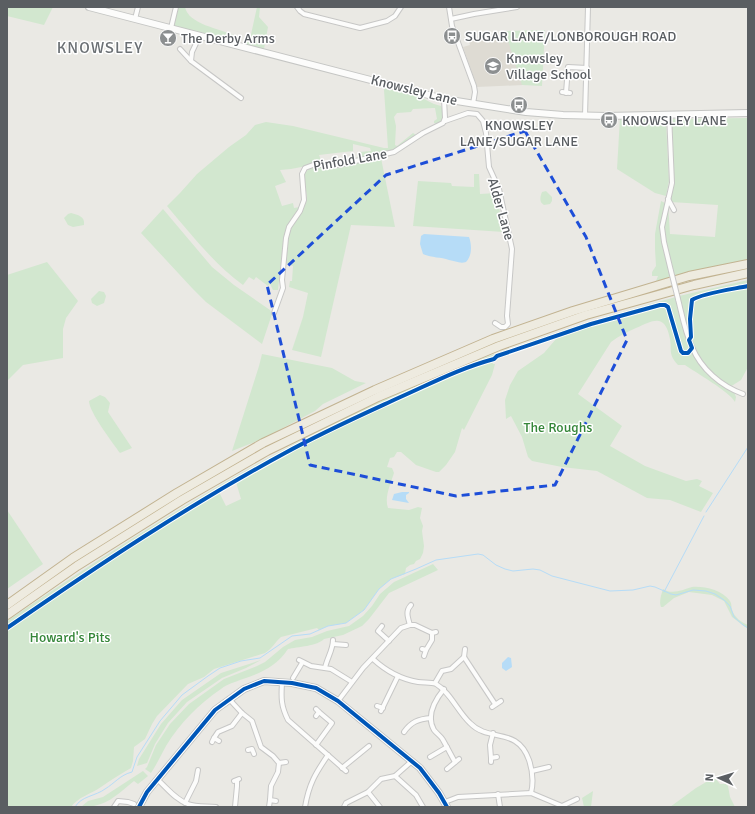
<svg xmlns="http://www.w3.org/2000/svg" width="755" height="814" viewBox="0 0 755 814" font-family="Signika,sans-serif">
<rect width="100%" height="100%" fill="#eae9e4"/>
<polygon fill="#dedbd3" points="506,32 523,85 477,87 463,47 470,45 469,42"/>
<g fill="#d2e7cf" fill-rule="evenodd">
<polygon points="7,7 53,7 44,25 7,16"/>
<path d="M178,7H185C188,24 220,29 234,35V40L173,26Z"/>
<polygon points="257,7 260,7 259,17 268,27 264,49 244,44 246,41 250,39"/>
<polygon points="545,30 542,86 522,85 505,31"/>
<path d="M385,87L420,97L434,104L441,106L442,108L444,119L441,123L437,124L434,123V121L437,119L435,108H433L413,109L411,112L397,113L394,117L396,126L395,145L397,146L413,133L416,135V137L393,151L356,160L359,152L371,151L370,148L353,144V151L319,155L322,163L291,169L280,170L286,182L275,186L282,206L293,203L294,208L300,207L290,221L284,236L278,290H273L270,284L268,286L256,277L254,280L249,277L243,285C214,264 190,233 167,206L180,193L197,174L229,147L246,135L255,125L266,122L293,126L384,148H388L384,90Z"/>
<polygon points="662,116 666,122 669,181 666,196 655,193 617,169 620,118"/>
<polygon points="748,118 748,259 675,276 665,241 664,224 668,203 670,234 715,237 718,205 671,202 670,119"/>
<path d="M381,158L395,227L351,225L321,357L292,350L303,317L308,293L289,287L290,281H292L293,266L285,263L287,236L292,225L306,203L307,196L303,173L313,167C334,172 360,161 381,158Z"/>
<polygon points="474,174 479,174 480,194 496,193 504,232 413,226 418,181 451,183 452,186 474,187"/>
<path d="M546,191L552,197V201L550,204L544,205C539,202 540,197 542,192Z"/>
<polygon points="661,201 665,203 662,242 671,277 656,281 658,276 652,276 652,272 656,266 655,249 655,234"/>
<polygon points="163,209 212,267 234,285 270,310 272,314 262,344 206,302 192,288 141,233"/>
<path d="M71,213C78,215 85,216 84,225L73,227L68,225L64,218L68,214Z"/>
<polygon points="47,262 78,301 66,318 63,329 63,358 23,365 7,381 7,275"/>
<path d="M748,280V367L741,380L730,387C708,372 703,364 691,341L692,338C691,329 688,306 694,300L693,299C685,307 692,328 690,338L679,296Z"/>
<polygon points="99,291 104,292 106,296 104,303 97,306 92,303 91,299"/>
<path d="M676,297L690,347L687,351L682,350L679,345L669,306L665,304H661L666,306L668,308L679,350L683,354L693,353L698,362L734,392L736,397L735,402C730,392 695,372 685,365H678C668,354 672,351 670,339C665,313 654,320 636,328C627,332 619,336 611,342L578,394L622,426L610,446L645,466L686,481L697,479L702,481L699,486L713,493L701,512L670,500L647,498L597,471L562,467L532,461L528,457L522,437L511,416L506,419L505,400L510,385L518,371L544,353L556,339V337L522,347L488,359L489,361H492L493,364H495L492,375L464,430L462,428L455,452L446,465L439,472H436L416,465L401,452H397L394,457L390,458L387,467L392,468L394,473C391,483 384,497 388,508L409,510L418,507L422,508L420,518L423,526L422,531L424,546L423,553L420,559L416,561L414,564L410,565L406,568L405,574L391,579L379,589L364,610L346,623L328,626L319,630L317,628L281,637C275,642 272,649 265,653L214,669L204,677L188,684L157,716L152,724L145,739L134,747L133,761L131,768C120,774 110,781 101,787C91,794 78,797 71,807H7V621C116,547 227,476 345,418C451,366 562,327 676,297ZM236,482L241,499L226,506L219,492Z"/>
<polygon points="262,354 332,368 355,381 366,383 323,404 315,411 260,440 232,451 259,366"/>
<path d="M100,395L105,397L110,403L108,412L132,448L120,453C113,443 89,412 89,401Z"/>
<polygon points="7,510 43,564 7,589"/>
<path d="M433,564L438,570L389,593L369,619L362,626L343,635L324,639C318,646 297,647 288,649C277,666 261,673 243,679C235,682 227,684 221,689C199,704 180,723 166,746C161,755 157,764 151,773L145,769L147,767L156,745L170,724L189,704L224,679L257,666L265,662L283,647L295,640L312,637L327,631L349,626L363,616L372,606L380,594L394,582Z"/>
<path d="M692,587C704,586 722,590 730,601C732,604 731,607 732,610C734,617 742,623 748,625V629L732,617L724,601L712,595L689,592L674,598L663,607H661C659,602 661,595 663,589C672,595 682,590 692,587Z"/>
<polygon points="261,660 246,668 222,678 187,702 168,723 155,744 147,763 137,766 139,759 161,724 182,700 221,673"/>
<path d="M143,771L148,776L138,784L134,781C115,796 107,807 81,807L88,801L103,797Z"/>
<polygon points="713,778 715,778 720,784 726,784 728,786 730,797 735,807 670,807 696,788"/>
<polygon points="593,791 591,807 584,807 582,798"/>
</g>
<g fill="#b6dcf7">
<path d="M424,234L469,237C472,245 472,256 466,262C460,264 455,261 449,260C441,257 432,258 423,254L420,244L421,236Z"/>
<polygon points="402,492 409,492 409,493 406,495 406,499 409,503 392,500 394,494"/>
<polygon points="508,657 511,658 512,667 506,671 502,668 502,663"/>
</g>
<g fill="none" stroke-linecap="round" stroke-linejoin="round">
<g stroke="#b6dcf7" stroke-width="1">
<polyline points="706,512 748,447"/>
<polyline points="664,592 704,516"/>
<path d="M75,807C81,796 96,796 105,789C115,783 120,775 132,772L137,757L160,721L182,695L208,676L220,668L241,661L260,658L292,636L310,634L328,626L346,623L364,610L379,589L391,579L416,569L436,560L478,554L483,555L496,565L505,569L513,571L533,569L540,570L552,576L610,591L633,590L650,586L655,587L671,594L676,595L693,590L706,591L715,594L724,600L730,606L734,617L743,625L748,628"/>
</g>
<g stroke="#c7c7c6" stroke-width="6">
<g id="street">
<polyline points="297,7 300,11 304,14 360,28 387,21 395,16 401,7"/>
<polyline points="449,7 452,26 474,86 475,92 473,104"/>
<polyline points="135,19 138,7"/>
<polyline points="451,19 474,14 517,7"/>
<polyline points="171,28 176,7"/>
<polyline points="200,35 192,52 191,61 241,98"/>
<polyline points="180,49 191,61"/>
<polyline points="562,92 570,93"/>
<polyline points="566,93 568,67 587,68"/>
<polyline points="669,114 672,183 662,227 664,242 671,271"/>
<polyline points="585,116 588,7"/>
<polyline points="445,121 468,113 477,114 483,121 486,133 489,167 499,189 512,249 507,316 508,324 505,327 501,327 495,323"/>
<polyline points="668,199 674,210"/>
<path d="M678,299C682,315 685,332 692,347C701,369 721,386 743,394"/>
<polyline points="274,313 283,288 282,280 286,238 289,227 300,211 304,200 302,174 305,168 313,165 338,165 394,152 423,133 443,123 445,118 444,99"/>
<path d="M410,625C408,618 405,611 411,605"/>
<polyline points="382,626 378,631 389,641"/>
<polyline points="333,644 346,645"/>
<polyline points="422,649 426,650 424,656"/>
<polyline points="426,650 432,640 432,633 436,632"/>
<polyline points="464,657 495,704"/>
<path d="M373,659C386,671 400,679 418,682C424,683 431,682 436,684C450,692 458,712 470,723C489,743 517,726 529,760C533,772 534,781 531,793"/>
<polyline points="299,660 311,666 331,669 352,682"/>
<path d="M325,668C327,658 333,650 333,640"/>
<polyline points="293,678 302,663"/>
<path d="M282,683C281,698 281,706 288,720L346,771"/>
<polyline points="435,683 442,671 451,669 464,657 465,649"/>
<path d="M444,689C435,700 426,716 434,730C437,734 441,736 443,740C447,747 451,755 455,762"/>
<polyline points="229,699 242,713 252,721 261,747 273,756 279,763 278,772 271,786 270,800"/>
<polyline points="338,701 363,668 401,628 410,625 415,625 432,633"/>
<polyline points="377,706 383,708"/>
<polyline points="492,707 501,701"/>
<polyline points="316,709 319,712 316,716"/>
<polyline points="381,711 398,676"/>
<path d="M404,732C411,722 418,719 431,718"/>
<polyline points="214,738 218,732 232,726 242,713"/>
<polyline points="212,742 214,738 219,741"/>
<polyline points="316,745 332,723 319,712"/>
<polyline points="248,750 252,749 254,754"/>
<polyline points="430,757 447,747"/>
<polyline points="491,758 490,745 493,733"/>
<polyline points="491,762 491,758 497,757"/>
<polyline points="279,763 286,762"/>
<polyline points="342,768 369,746"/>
<polyline points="447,769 459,759"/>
<polyline points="532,771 549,767"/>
<polyline points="395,776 416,795 423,807"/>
<path d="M158,780C167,788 176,800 188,804C196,807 207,806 216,807"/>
<polyline points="234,781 239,779"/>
<polyline points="368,792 380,807"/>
<polyline points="498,794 500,807"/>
<polyline points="445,802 458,797 531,793 562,806 577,799"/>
<polyline points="185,803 196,781 198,770"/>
<polyline points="114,807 118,801 128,802 134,804"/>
<polyline points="235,807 237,786 237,781"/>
<polyline points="269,807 270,800 276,801"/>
<path d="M305,807C309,784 315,774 328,755"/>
<polyline points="344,807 346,803 368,792 381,779 395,776 412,761"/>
</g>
</g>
<g stroke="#c5c6c4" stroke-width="8">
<g id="secondary">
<polyline points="89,7 444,99 526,112 563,115 606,116 748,113"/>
<polyline points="139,807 147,792 215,710 244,689 264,681 292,683 316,688 338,701 420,768 439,793 447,807"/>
</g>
</g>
<g stroke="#c2b391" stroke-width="10">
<g id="highway">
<polyline points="7,605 73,558 177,493 263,443 375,390 493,339 573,311 689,276 748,264"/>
<polyline points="7,615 77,566 182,500 267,451 378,397 499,346 586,315 694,285 748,273"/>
</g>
</g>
<use href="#street" stroke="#fcfcfb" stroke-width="4"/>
<use href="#secondary" stroke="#fcfcfb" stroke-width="6"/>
<use href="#highway" stroke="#eeebe0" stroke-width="8"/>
<g stroke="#c7c7c6" stroke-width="6" stroke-linecap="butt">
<polyline id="street-bridge" points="671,271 678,299"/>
</g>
<use href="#street-bridge" stroke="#fcfcfb" stroke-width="4"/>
<g stroke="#fff" stroke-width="6">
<g id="cycleway">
<path d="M7,628C97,566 189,505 285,453C321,433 359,416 396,399C428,385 460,368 494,359L497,356L591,324L660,305H665L668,307L681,351L683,353H688L692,348L689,340L691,337L690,319L692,300C702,293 734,289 748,286"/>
<polyline points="139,807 147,792 215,710 244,689 264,681 292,683 316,688 338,701 420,768 439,793 447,807"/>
</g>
</g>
<use href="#cycleway" stroke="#0057b8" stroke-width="4"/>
</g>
<path fill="none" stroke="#1d4ed8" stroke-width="3" stroke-dasharray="8 5" stroke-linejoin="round" d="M525,131L586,237L627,340L555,485L456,496L310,465L267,285L386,175Z"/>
<defs>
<g id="bus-disc" transform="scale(0.9)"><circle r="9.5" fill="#8c8f90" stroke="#fff"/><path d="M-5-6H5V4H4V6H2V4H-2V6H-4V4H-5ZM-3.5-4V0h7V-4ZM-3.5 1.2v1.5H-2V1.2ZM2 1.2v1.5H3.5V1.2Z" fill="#fff"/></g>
<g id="bar-disc" transform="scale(0.9)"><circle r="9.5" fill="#8c8f90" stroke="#fff"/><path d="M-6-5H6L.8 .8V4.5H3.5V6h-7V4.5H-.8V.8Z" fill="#fff"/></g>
<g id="school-disc" transform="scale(0.9)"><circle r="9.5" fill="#8c8f90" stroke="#fff"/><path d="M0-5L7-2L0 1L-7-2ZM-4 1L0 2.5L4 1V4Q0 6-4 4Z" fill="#fff"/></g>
</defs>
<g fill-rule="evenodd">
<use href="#bus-disc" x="452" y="36"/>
<use href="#bar-disc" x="168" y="38"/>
<use href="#school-disc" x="493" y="66"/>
<use href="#bus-disc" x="519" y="105"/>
<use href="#bus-disc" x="609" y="120"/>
</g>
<g text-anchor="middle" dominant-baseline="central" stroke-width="3" stroke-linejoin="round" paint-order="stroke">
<g font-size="14" fill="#5a5e62" stroke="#fff" text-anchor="start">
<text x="465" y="36">SUGAR LANE/LONBOROUGH ROAD</text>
<text x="181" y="38">The Derby Arms</text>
<text x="506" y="58">Knowsley<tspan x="506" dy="16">Village School</tspan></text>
<text x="622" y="120">KNOWSLEY LANE</text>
<text x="519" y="125" text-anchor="middle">KNOWSLEY<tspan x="519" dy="16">LANE/SUGAR LANE</tspan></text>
</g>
<g font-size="14" fill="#5a5e62" stroke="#fff">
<text transform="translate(414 90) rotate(14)">Knowsley Lane</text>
<text transform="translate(350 160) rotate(-10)">Pinfold Lane</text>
<text transform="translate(501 209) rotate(74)">Alder Lane</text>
</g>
<g font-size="14" fill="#358639" stroke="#fff">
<text x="558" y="427">The Roughs</text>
<text x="70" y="637">Howard's Pits</text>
</g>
<g font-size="16" letter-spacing="1" fill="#6b7074" stroke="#fff">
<text x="100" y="48">KNOWSLEY</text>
</g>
</g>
<rect width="755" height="814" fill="none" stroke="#5a5e62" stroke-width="16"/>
<g transform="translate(719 778) rotate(274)" stroke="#ffffff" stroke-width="3" paint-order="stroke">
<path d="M0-3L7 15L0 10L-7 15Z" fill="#5a5e62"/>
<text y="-6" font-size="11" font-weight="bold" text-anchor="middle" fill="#5a5e62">N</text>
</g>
</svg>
